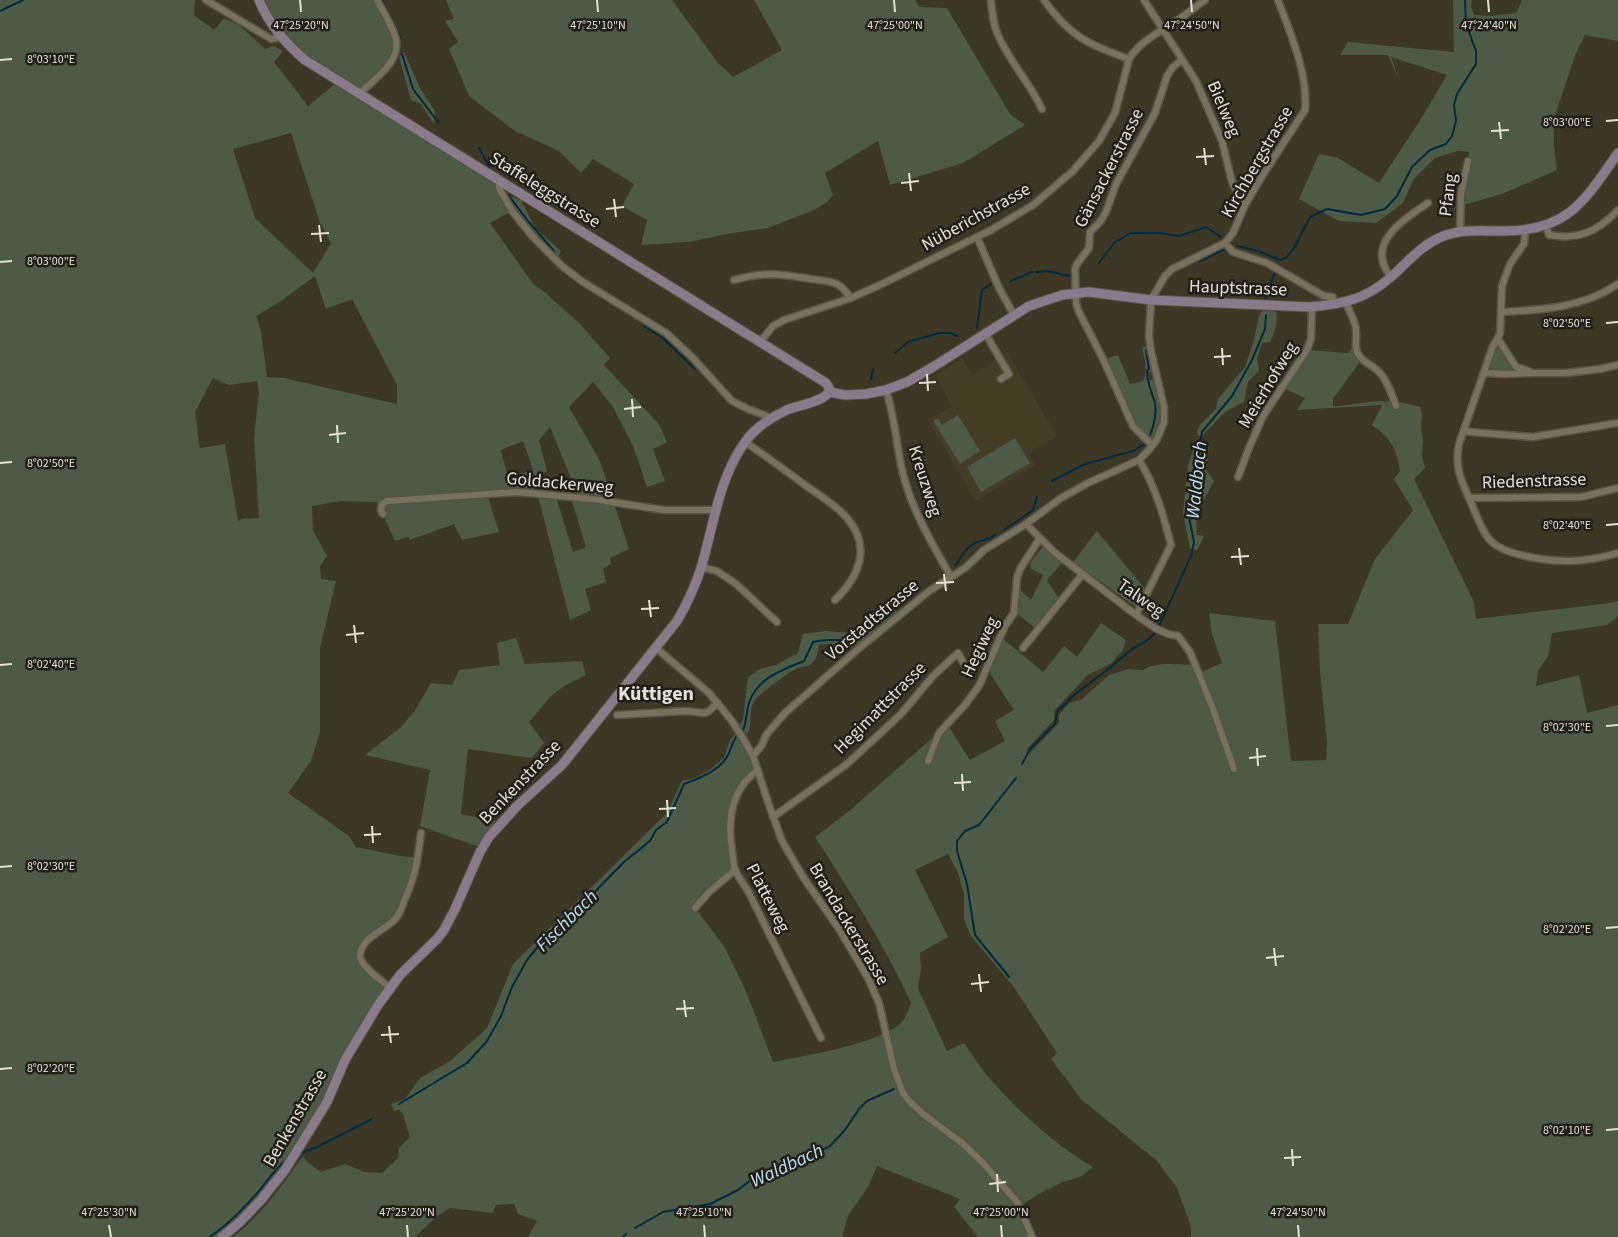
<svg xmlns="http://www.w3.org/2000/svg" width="1618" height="1237" viewBox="0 0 1618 1237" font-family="'Source Sans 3',sans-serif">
<rect width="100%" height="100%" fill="#3d3726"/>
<polygon fill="#453d25" points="1007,352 1057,436 1028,454 1035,465 976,501 927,419 952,407 936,375 962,359 972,375"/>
<g fill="#4c5a46" fill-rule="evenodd">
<path d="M0,0H195L194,15L214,30L224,18L239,25L265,49L274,46L283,51L274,62L308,106L334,85L278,27L265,0H377L395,36L392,61L359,93L491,179L499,188L512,211L490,223L534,285L541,289L579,323L610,358L604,365L659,424L667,442L653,449L665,481L647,487L633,446L613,407L593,382L569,407L600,461L629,549L610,558L611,564L603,569L606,582L585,589L591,610L570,620L538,496L556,497L573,552L586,547L572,501L577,493L550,427L539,440L547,471L535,477L537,492L504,490L488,497L499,532L462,540L454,524L410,540L408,537L395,541L377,502L340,501L312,506L313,530L327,556L320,566L321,579L336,581L320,648V732L311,761L288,793L349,836L356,847L400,856L416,857C412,877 407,896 397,913C387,928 371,940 358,952L360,963L385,988L356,1036L315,1114L293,1148L286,1164L273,1182L235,1223L217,1237H0ZM291,133L320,223L331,243L313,273L255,218L233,149ZM315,276L326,309L352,299L397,385V404L284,378L267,377L261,331L256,316L281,301ZM213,378L229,385L257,381L259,392L254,437L259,518L242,519L238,521L225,444L200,448L195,412ZM523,441L533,470L508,478L501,450Z"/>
<polygon points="446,0 672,0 718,63 733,77 782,50 754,0 915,0 919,7 947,8 1010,114 1025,125 963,163 890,185 878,141 825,173 833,195 827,202 814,210 768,228 732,233 689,242 641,245 647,220 622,206 634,184 593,159 581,173 559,151 515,131 469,96 449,49 458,42 445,21 454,19"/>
<polygon points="1453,0 1472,0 1471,6 1474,15 1491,16 1516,13 1522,0 1618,0 1618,41 1585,35 1576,53 1554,118 1554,147 1557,170 1502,194 1470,203 1465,204 1469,152 1458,151 1435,158 1413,180 1403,203 1376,223 1339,221 1299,199 1319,154 1338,158 1379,183 1419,122 1447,75 1391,57 1400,82 1388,55 1340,55 1348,42 1454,52"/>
<polygon points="404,52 421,90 435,111 434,124 421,104 411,100 399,57"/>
<polygon points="505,194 521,200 535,228 561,251 558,258 522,219"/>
<path d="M1270,309L1276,312C1278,323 1275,332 1270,342L1262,343L1257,359L1259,371L1248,382L1244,402L1230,409L1222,415L1202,436H1199L1197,432L1200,425L1216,409L1218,399L1245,367L1253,343L1259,316L1262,311Z"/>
<path d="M1356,345L1362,359L1333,399V406C1343,406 1351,404 1361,403C1382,400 1401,401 1420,407L1422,413L1421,429L1423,440L1422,457L1425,468L1414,479L1474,602L1476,619L1610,603L1618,601V616L1607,625L1552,633L1548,656L1538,671L1536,686L1579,675L1587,713L1618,705V1237H1191V1227L1177,1188L1157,1161L1081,1099L1051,1059L1057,1053L1013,986L971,936L964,919V894L958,873L948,854L915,870L948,937L920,953L921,968L918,989L947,1051L964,1043C973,1055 981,1069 991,1080C1021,1113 1055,1145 1093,1167L1080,1177L1063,1182L1037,1195L1022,1205L1037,1237H978L954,1207L960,1199L877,1166L869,1185L848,1216L842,1237H528L537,1221L518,1214L514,1204L496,1205L493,1213L450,1208L437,1216L415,1237H233C261,1216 283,1184 303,1156L306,1161L321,1172L345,1164L365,1172L382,1173L398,1158L399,1148L410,1137L403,1114L399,1110L394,1111L391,1104L405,1099L420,1078L450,1061L487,1028L513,964L666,814L682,781L695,778L711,769L724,758L730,740L738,730L758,770L746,778L730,822L735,870L695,908L724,946L745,989L773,1062C807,1055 874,1045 900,1024C906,1018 908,1011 911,1003C885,945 849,890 815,837L848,812L938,733L947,724L970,760L1005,741L995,721L1014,710L987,669L1001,637L1043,672L1064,646L1077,657L1101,623L1126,640L1122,652L1117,656L1112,663L1088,675L1054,711V720L1027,749L1029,754L1059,723V715L1069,703L1081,700L1109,675L1129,669L1143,670C1157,661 1179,665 1196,665L1199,673L1222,663L1212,634L1209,613L1275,621L1291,761L1326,760L1327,742L1320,671L1318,624H1348L1375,559L1413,510L1394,479L1400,471C1396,447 1392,440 1372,425L1382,405L1297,410L1305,398L1283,388L1307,350L1348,353Z"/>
<path d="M1147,346L1152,371L1148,373L1149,380L1155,379C1159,401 1165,419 1152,440C1132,430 1116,378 1107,358L1118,355L1130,384L1143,381C1148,370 1145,360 1142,348Z"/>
<polygon points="1497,346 1499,347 1505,358 1515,369 1513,371 1492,369 1490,367 1495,348"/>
<polygon points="958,415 980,451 960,464 933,421 938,418 942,425"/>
<polygon points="1015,438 1030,463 981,492 967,467"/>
<polygon points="1203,445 1209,447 1206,470 1214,481 1196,514 1197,535 1204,536 1200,545 1197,550 1190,549 1183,513 1188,466 1193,450"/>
<polygon points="1097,531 1145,589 1136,607 1073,562"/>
<polygon points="1043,546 1062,563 1047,580 1059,599 1035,628 1017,613 1018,588 1031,600 1043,575 1031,569 1030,563"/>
<path d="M884,606H891L897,613C889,620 863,644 855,646C843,649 832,642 819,645C818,650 817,657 815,660C809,668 805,666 798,668C791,670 758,695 754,701C748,711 753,725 747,735L740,725L743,719L748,677L760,669L776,665L798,653L803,634L826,631L852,633Z"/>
<polygon points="516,638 525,664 582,661 586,675 564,686 550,697 529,722 544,743 532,758 468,749 461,814 501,822 482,848 420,826 430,770 365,755 401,727 414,712 431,683 452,685 459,670 500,665 497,643"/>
</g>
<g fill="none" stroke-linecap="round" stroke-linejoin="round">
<g stroke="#002c3f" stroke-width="2">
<polyline points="382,0 400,37"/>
<polyline points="0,11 23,0"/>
<polyline points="402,54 413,89 438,122"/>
<polyline points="479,148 490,168"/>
<polyline points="509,196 528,221 554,251"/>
<polyline points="1237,246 1258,251"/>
<polyline points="1260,252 1281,260 1286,258 1294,248 1310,217 1327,209 1361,215 1385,209 1397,196 1412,167 1430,150 1446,144 1452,136 1456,121 1454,105 1457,94 1476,64 1476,51 1466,24 1465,0"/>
<polyline points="1200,261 1225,249"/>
<polyline points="1099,263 1115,242 1131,233 1159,233 1179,236 1206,227 1221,237"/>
<polyline points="1036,272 1047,271 1069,276"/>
<polyline points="1011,281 1032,272"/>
<polyline points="1265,299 1275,273"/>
<polyline points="644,326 663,338 695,369"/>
<polyline points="977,328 982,290 991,284"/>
<path d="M1146,350L1149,369L1147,371C1147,384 1152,392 1155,403C1157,414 1154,425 1150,435"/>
<polyline points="895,353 908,342 922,338 939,333 951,333 957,336"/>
<polyline points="871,379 873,369"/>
<polyline points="1052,481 1085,464 1133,451 1145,444"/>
<polyline points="1004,530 1033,510 1037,497"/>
<path d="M956,565C961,557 966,547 975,543C983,539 987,541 995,535"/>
<polyline points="1159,626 1191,556 1194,542 1189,517 1202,432 1232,396 1252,360 1265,329 1266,315"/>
<path d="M743,730C747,721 746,712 749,703C757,678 782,670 804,661L813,642C827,638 836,641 849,640C862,639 880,622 890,615"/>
<polyline points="1022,764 1030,749 1055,724 1057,712 1075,694 1106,671 1132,649 1145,642 1155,633"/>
<polyline points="1009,977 975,935 967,884 957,851 957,841 965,831 979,825 1016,778"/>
<path d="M399,1104L467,1063L487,1041L501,1016L512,987L527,960L544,939L577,910L624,862L650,841L656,830L667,822L684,784C699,778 720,771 728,755C731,749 732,743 736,737"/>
<polyline points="299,1154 317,1147 372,1119"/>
<polyline points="635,1228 663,1212 710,1204 738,1190 753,1178 802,1160 830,1146 845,1130 859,1109 867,1101 894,1089"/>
<path d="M210,1237C230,1223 243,1209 259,1191C268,1180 276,1168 287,1159"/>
<polyline points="623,1237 626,1234"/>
</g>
<g stroke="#595546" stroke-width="9">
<g id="street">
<polyline points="206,0 271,39 280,37"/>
<path d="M991,0C992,12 993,24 998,35C1009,61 1030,83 1042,109"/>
<path d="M1044,0C1069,36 1089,45 1129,59"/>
<polyline points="1144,0 1196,81 1222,141 1232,182 1240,199 1245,205"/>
<path d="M359,94C374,79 403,61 395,36C391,24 383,11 377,0"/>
<polyline points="499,181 499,188 512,211 533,237 563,267 583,282 666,333 691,356 732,401 748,409 772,418"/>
<path d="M1546,226L1549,235C1579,240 1597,232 1618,210"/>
<path d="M1525,231L1524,244L1510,264L1502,286L1500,334L1493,346L1459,444C1455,467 1460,478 1469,498L1581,497L1618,488"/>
<polyline points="1460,232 1461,194 1468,161"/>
<polyline points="977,237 999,288 1014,315"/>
<polyline points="1225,243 1233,252 1267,263 1324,296 1333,297"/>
<path d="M1391,277C1364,244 1403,220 1428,203"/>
<path d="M734,280C764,271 781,274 811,279C819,280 830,281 837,284C843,287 847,293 851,298"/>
<path d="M1346,302C1349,312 1356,321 1356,331C1357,339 1354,347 1358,354C1362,362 1373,365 1379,372C1387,380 1392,394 1396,406"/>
<path d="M1501,312C1542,310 1583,308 1618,284"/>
<polyline points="985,333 1009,374 1001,379"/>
<polyline points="1498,339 1516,367 1529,371"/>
<path d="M760,342L773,326L784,320L851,298L884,283L991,230L1033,205L1073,171L1099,141L1115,113L1129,59C1140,42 1156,34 1172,24C1184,16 1194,8 1205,0"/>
<polyline points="1484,373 1506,374 1532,373 1566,373 1600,369 1618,365"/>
<path d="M886,390C894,414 896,440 901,465C909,505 931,542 951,577"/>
<polyline points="1464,430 1470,432 1533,437 1618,423"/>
<path d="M745,442C766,456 785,470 805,485C819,495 836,505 847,518C872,547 859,577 835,600"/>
<polyline points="1152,445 1133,426 1103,359 1078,310 1076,302 1075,269 1077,264 1089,248 1090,232 1100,222 1106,212 1116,184 1155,113 1167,76 1173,67 1182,60"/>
<polyline points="1238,477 1249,448 1263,416 1307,350 1311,339 1312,307"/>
<path d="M1469,498C1475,511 1480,528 1489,539C1505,558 1561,563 1584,560C1596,559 1607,556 1618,553"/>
<polyline points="383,514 381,510 382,504 387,501 517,492 592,499 664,510 716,510"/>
<polyline points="1026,524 1054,552 1136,615 1155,628 1168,634 1178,636 1190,652 1213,709 1234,769"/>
<polyline points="701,567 717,571 736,584 777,622"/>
<path d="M1136,615L1171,545C1164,517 1155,485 1139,460"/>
<polyline points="656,648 709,693 732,721 744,740 753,756 768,802 782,841 803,877 839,929 868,978 879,1003 894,1069 903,1093 909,1101 923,1114 962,1143 981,1161 1018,1203 1032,1237"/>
<polyline points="1023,648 1082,575"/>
<polyline points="617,715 686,711 704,713 709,711 718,703"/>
<path d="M753,756L762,745L766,735L785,713L857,650L928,592L965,568L984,550L1026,524L1061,498L1088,483L1139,460L1149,450L1157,439L1164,422V407L1151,351L1149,336L1151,300L1165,276L1172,269L1225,243L1233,233L1245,205L1264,173L1305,110C1308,73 1291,35 1278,0"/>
<polyline points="928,761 939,733 964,706 979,686 1005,626 1014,613 1017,578 1020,569 1040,538"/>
<path d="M758,770C731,789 727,820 732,851C733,857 733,865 735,870C738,877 744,884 748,891L821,1038"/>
<polyline points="773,817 847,764 901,714 933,676 958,653 969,673"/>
<polyline points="695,908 709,892 735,870"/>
<path d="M389,987C382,981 361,966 360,957C359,938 386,930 396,918C400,913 402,907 404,901C415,878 418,858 421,833"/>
</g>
</g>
<g stroke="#595546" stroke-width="11">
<g id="secondary">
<path d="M259,0C269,25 285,43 305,60L826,383L829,388V392"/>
<path d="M829,392L845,395L866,394L886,390L907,382L933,367L1029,306L1062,295L1089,292L1151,300L1310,307C1342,304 1365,300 1391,277C1407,263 1420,246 1441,237C1459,229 1482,231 1501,231C1567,232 1584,202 1618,153"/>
<path d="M222,1237L240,1222L261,1200L285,1170L327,1102L345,1060L378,1005L400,975L437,939L444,930L455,909L480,852L489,837L517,806L562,765L677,621C687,604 695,587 701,568C714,525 718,480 745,442C755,428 772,417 787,410C799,405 823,402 829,392"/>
</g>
</g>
<use href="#street" stroke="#77715e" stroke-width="6"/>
<use href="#secondary" stroke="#897b8b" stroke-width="9"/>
</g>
<path fill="none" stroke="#e3e0d5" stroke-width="2" d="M300,0L301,12M597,0L598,12M894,0L895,12M1191,0L1192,12M1488,0L1489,12M0,60L12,59M1606,121L1618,120M1499,122L1501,139M1491,131L1509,130M1204,148L1206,165M1196,157L1214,156M909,173L911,191M901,183L919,181M614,199L616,217M606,209L624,207M319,225L321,242M311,234L329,233M0,262L12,261M1606,323L1618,322M1222,348L1223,365M1214,357L1231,356M927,374L928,391M919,383L936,382M632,399L633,417M624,409L641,407M337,425L338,443M329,435L346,433M0,463L12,462M1606,525L1618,524M1239,548L1241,565M1231,557L1249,556M944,574L946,591M936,583L954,582M649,600L651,617M641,609L659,608M354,625L356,643M346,635L364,633M0,665L12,664M1606,726L1618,725M1257,748L1258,766M1249,758L1266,756M962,774L963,791M954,783L971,782M667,800L668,817M659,809L676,808M372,826L373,843M364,835L381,834M0,867L12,866M1606,928L1618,927M1274,948L1276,966M1266,958L1284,956M979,974L981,992M971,984L989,982M684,1000L686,1017M676,1009L694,1008M389,1026L391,1043M381,1035L399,1034M0,1069L12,1068M1606,1130L1618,1129M1292,1149L1293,1166M1284,1158L1301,1157M997,1174L998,1192M989,1184L1006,1182M109,1225L111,1237M407,1225L408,1237M704,1225L705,1237M1001,1225L1002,1237M1298,1225L1299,1237"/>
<g text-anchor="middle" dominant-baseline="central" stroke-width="5" stroke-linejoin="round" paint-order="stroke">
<g font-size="18" fill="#e3e0d5" stroke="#211f17">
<text transform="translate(1224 109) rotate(67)">Bielweg</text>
<text transform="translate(1257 162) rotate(-60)">Kirchbergstrasse</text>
<text transform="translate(1109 168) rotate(-63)">Gänsackerstrasse</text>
<text transform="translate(545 190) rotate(32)">Staffeleggstrasse</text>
<text transform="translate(1448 195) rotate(-83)">Pfang</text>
<text transform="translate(976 217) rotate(-29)">Nüberichstrasse</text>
<text transform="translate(1238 288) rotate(2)">Hauptstrasse</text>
<text transform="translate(1268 385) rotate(-59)">Meierhofweg</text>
<text transform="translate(925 481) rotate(72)">Kreuzweg</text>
<text transform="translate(1534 481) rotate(-2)">Riedenstrasse</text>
<text transform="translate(560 483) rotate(5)">Goldackerweg</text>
<text transform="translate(1141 598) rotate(35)">Talweg</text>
<text transform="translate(872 620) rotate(-40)">Vorstadtstrasse</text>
<text transform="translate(980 647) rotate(-65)">Hegiweg</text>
<text transform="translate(880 708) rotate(-45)">Hegimattstrasse</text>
<text transform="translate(520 782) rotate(-46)">Benkenstrasse</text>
<text transform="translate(768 898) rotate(63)">Platteweg</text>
<text transform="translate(849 924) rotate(59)">Brandackerstrasse</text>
<text transform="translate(295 1118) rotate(-60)">Benkenstrasse</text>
</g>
<g font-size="19" font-style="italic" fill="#b8e0f7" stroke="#211f17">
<text transform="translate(1197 480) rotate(-84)">Waldbach</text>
<text transform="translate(567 921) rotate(-45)">Fischbach</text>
<text transform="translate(787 1166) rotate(-25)">Waldbach</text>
</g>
<g font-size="20" font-weight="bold" fill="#e3e0d5" stroke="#211f17">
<text x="656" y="694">Küttigen</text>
</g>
</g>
<g font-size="12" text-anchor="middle" fill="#e3e0d5" stroke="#211f17" stroke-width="5" stroke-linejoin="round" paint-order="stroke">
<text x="301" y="29">47°25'20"N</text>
<text x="598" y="29">47°25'10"N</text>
<text x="1192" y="29">47°24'50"N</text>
<text x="895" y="29">47°25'00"N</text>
<text x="1489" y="29">47°24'40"N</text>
<text x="51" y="63">8°03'10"E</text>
<text x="1567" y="126">8°03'00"E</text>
<text x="51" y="265">8°03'00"E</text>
<text x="1567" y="327">8°02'50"E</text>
<text x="51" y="467">8°02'50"E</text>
<text x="1567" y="529">8°02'40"E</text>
<text x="51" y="668">8°02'40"E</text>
<text x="1567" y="731">8°02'30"E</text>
<text x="51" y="870">8°02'30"E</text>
<text x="1567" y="933">8°02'20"E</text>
<text x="51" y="1072">8°02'20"E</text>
<text x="1567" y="1134">8°02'10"E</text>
<text x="109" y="1216">47°25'30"N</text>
<text x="407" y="1216">47°25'20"N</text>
<text x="704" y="1216">47°25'10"N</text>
<text x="1001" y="1216">47°25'00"N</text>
<text x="1298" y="1216">47°24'50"N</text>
</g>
</svg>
